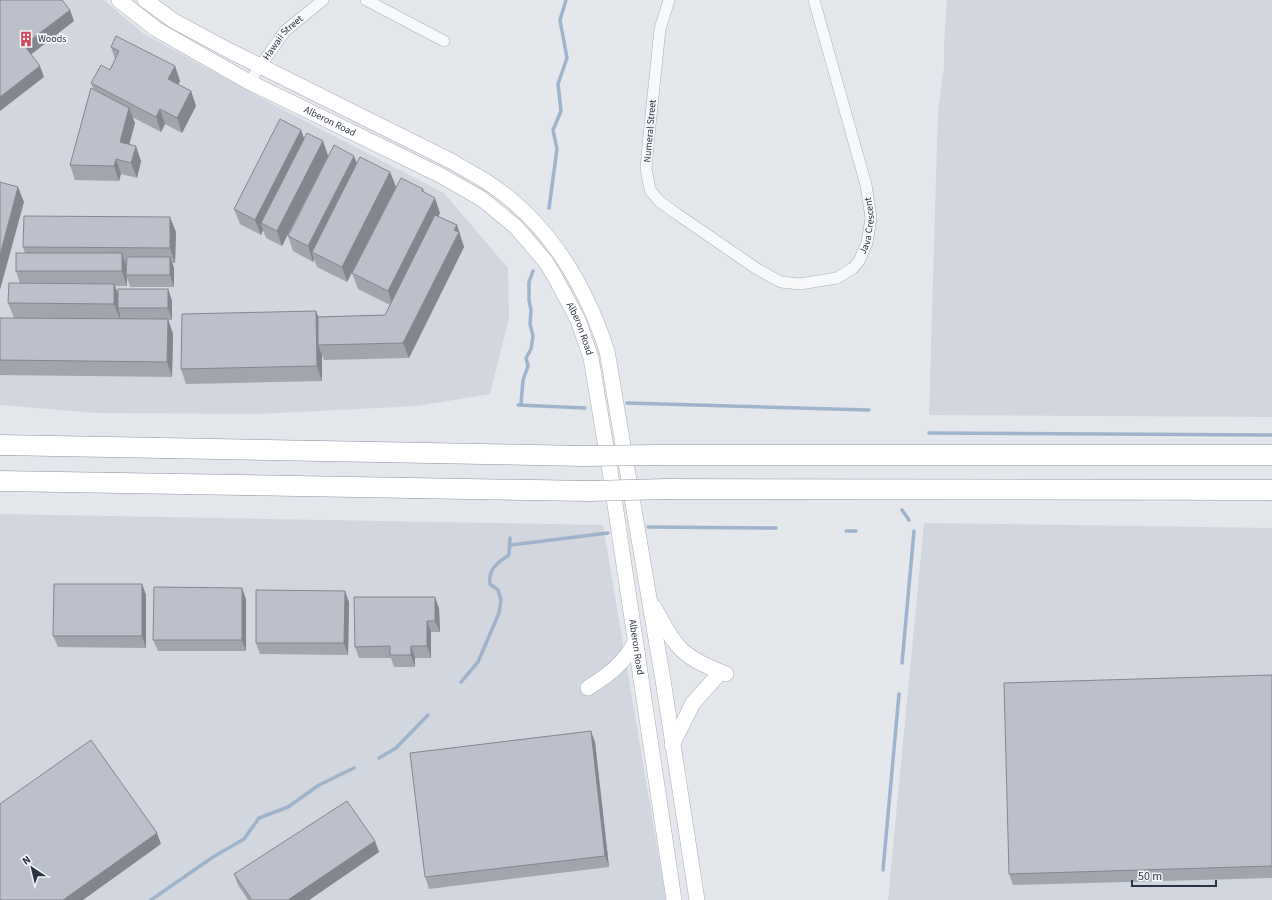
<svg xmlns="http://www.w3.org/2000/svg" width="1272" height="900" viewBox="0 0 1272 900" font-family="'Source Sans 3',sans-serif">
<rect width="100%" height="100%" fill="#e4e7ec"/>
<g fill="#d2d6de">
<polygon points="0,0 104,0 144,34 278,107 444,193 508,268 509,318 490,394 417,406 257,414 97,413 0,405"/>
<polygon points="947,0 1272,0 1272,417 929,415 938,111 944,67 944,44"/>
<polygon points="0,514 603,525 666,900 0,900"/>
<polygon points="924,523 1272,528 1272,900 888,900"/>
</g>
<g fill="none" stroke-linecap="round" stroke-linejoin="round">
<g stroke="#9fb4cc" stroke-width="3.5">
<polyline points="549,208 557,149 553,130 561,111 558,84 567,58 560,20 566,0"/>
<polyline points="627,403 869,410"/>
<polyline points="521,404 523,380 528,366 526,358 531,349 533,336 530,324 531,310 529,300 529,282 533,271"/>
<polyline points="518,405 585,408"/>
<polyline points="929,433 1272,435"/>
<polyline points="902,510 909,520"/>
<polyline points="648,527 776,528"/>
<polyline points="846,531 856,531"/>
<polyline points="511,545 608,533"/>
<polyline points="902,663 914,531"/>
<path d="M461,682L478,662L499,613L501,600L498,590L490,584C488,569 498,562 509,555L510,538"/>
<polyline points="379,758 396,748 428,715"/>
<polyline points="883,870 899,694"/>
<polyline points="151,900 213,857 244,839 259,818 288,807 319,785 354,768"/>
</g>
<g stroke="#a9aeb7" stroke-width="12">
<g id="minor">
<polyline points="366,0 444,41"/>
<path id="s1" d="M669,0L660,29L649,135L646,169L650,190L659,201L677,214L757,269L781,282L800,284L837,278L853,268L859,261L867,243L871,218L866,185L814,0"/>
<path id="s2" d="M249,82L285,31L323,0"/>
</g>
</g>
<g stroke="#a9aeb7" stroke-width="16">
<g id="secondary">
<path id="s3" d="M119,0L156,29L249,82L440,175L482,199L516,227L546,262L555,277L578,320L591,358L610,471L674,900"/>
<path d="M145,0L174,21L230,51L453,162C464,169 476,175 487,182C548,222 585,284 607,351L663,680L697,900"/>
<path d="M654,607C677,649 680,656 726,674"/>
<path d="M588,688C609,674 623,665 635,642"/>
<polyline points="672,745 693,703 718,675"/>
</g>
</g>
<g stroke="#8b94a3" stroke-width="21">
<g id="motorway">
<polyline points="0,445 583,456"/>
<polyline points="657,455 1272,455"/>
<polyline points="0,481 589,491"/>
<polyline points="667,489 1272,490"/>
</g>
</g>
<use href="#minor" stroke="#f7f8fa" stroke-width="11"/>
<use href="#secondary" stroke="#fff" stroke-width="15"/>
<use href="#motorway" stroke="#fff" stroke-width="20"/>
<g stroke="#8b94a3" stroke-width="21" stroke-linecap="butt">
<g id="motorway-bridge">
<polyline points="583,456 657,455"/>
<polyline points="589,491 667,489"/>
</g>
</g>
<use href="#motorway-bridge" stroke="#fff" stroke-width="20"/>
</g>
<g fill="#a1a5ae">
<polygon points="111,47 175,66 180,81 178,85 191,91 196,106 182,133 165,124 161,132 132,117 135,123 129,144 141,161 137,178 121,174 119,181 75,180 70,165 94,90 91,83 110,70 115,59"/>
<polygon points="301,130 304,138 323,141 328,156 282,246 266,238 263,230 261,235 240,224 234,209"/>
<polygon points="357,163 390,172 396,187 347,282 317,267 314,259 313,262 293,251 288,236"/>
<polygon points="423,189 425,193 440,213 438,216 457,225 464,247 409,358 324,360 322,355 322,381 186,384 181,369 316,311 318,317 385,315 390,305 358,289 352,273"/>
<polygon points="176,232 175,263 172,263 174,268 174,287 130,287 127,277 127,286 115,286 118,293 168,289 172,301 172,320 168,320 173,334 172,377 0,375 0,318 14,318 8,303 20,284 16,271 25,253 23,247"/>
<polygon points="142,584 146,595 146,648 58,647 53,636"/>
<polygon points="246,599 246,651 158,651 153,640"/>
<polygon points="349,602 348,655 260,654 256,643"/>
<polygon points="439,608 440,632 431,632 431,658 415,658 415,667 394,667 391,658 359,658 355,647"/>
<polygon points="1272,675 1272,878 1013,885 1009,874"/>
<polygon points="595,742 609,867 429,889 425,877"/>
<polygon points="375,841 379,852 309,900 248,900 238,885 234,874"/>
</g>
<g fill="#83868d">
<polygon points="70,10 74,21 28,57 24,45"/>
<polygon points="40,66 44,77 0,111 0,97"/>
<polygon points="175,66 180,81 173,94 168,79"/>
<polygon points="191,91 196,106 182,133 177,118"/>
<polygon points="129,108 135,123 126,157 120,142"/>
<polygon points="160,109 165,124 161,132 156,117"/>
<polygon points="301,130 306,145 261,223 263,230 261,235 255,220"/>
<polygon points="323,141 328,156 282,246 277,231"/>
<polygon points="136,146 141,161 137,178 131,163"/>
<polygon points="354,156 360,171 312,252 314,259 313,262 308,246"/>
<polygon points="116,159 121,174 119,181 114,166"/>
<polygon points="390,172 396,187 347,282 342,267"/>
<polygon points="18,187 24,202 0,290 0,255"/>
<polygon points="435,198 440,213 393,306 388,291"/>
<polygon points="170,217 176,232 175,263 170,248"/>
<polygon points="457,225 464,247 409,358 403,343"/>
<polygon points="122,253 127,268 126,275 127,277 127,286 122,271"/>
<polygon points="170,257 174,268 174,287 170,275"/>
<polygon points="114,284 120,299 118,308 120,314 120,319 114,304"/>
<polygon points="168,289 172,301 172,320 168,308"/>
<polygon points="316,311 322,326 318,345 322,355 322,381 317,366"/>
<polygon points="168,319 173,334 172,377 167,362"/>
<polygon points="142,584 146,595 146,648 142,636"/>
<polygon points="242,588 246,599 246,651 242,640"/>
<polygon points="345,591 349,602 348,655 344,643"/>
<polygon points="435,597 439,608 440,632 435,621"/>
<polygon points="427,621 431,632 431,658 427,646"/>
<polygon points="411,646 415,658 415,667 411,655"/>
<polygon points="591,731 595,742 609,867 605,856"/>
<polygon points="157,833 161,844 83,900 63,900"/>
<polygon points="375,841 379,852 309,900 288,900"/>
</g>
<g fill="#bbc0ca" stroke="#83868d">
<polygon points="0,0 62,0 70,10 24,45 40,66 0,97"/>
<polygon points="116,36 175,66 168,79 191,91 177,118 160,109 156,117 91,83 101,65 110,70 119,51 111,47"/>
<polygon points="91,88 129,108 120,142 136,146 131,163 116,159 114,166 70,165"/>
<polygon points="280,119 301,130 255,220 234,209"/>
<polygon points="307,133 323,141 277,231 261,223"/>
<polygon points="334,145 354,156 308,246 288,236"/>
<polygon points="360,157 390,172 342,267 312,252"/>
<polygon points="401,178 423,189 422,191 435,198 388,291 352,273"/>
<polygon points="0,182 18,187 0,255"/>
<polygon points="435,215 457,225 454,230 459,232 403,343 318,345 318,317 385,315"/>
<polygon points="24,216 170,217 170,248 23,247"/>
<rect x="16" y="253" width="106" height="18"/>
<polygon points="127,257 170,257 170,275 126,275"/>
<polygon points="9,283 114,284 114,304 8,303"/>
<rect x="118" y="289" width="50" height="19"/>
<polygon points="316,311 317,366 181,369 182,314"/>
<polygon points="0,318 168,319 167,362 0,360"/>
<polygon points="54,584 142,584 142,636 53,636"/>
<polygon points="154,587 242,588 242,640 153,640"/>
<polygon points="256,590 345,591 344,643 256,643"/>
<polygon points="354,597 435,597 435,621 427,621 427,646 411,646 411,655 390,655 390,646 355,647"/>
<polygon points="1272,675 1272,866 1009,874 1004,683"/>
<polygon points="591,731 605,856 425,877 410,753"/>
<polygon points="91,740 157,833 63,900 0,900 0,804"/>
<polygon points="347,801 375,841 288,900 252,900 234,874"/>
</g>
<defs>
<g id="building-bare" transform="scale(1.2)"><path d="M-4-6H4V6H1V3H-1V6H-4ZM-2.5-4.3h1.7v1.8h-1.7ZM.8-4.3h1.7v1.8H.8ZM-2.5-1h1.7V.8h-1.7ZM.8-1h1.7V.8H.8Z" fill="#d1495b" stroke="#f4f6f9" stroke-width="2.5" paint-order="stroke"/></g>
</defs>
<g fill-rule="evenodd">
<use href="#building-bare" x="26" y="39"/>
</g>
<g text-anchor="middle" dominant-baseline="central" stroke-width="3.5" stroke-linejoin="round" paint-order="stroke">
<g font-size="10" fill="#2b3445" stroke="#f4f6f9" text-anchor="start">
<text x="38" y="39">Woods</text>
</g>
<g font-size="10" fill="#2b3445" stroke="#f4f6f9">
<text stroke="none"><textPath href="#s2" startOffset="56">Hawaii Street</textPath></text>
<text stroke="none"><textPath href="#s3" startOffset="244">Alberon Road</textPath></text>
<text transform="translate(650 131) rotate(-85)">Numeral Street</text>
<text stroke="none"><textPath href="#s1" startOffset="475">Java Crescent</textPath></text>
<text stroke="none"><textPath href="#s3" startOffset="580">Alberon Road</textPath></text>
<text stroke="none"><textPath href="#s3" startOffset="904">Alberon Road</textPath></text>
</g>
</g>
<g transform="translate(32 868) rotate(325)" stroke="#f4f6f9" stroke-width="3" paint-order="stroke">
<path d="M0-3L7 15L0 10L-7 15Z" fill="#2b3445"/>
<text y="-6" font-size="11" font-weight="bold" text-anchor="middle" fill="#2b3445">N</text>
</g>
<path d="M1132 880v6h84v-6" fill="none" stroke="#2b3445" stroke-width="2"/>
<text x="1138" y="880" font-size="12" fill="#2b3445" stroke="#f4f6f9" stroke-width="3" paint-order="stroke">50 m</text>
</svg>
